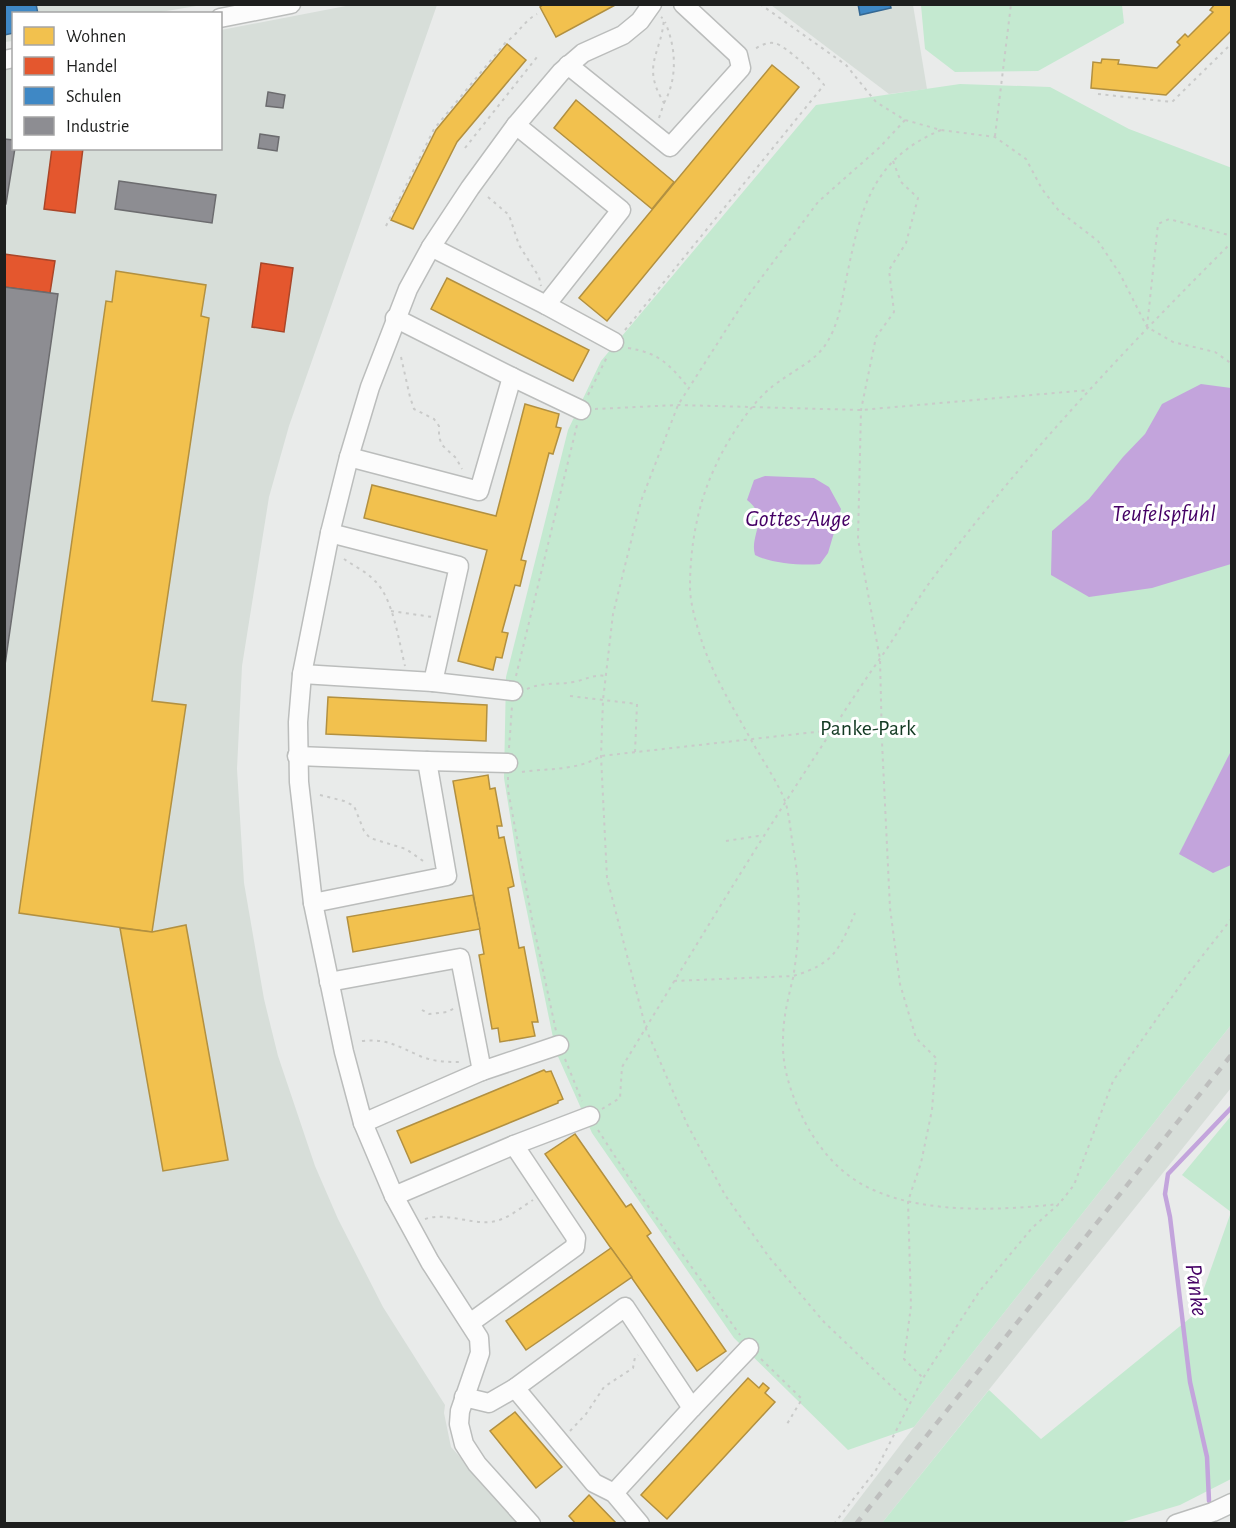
<svg xmlns="http://www.w3.org/2000/svg" width="1236" height="1528" viewBox="0 0 1236 1528" font-family="'Alegreya Sans',sans-serif">
<rect width="100%" height="100%" fill="#e9ebea"/>
<g fill="#d7ded9">
<polygon points="388,4 437,5 289,426 269,497 242,666 237,769 244,883 264,999 278,1056 315,1166 338,1219 383,1307 445,1405 444,1413 451,1447 519,1523 5,1523 4,68 13,66 14,148 220,148 221,30 351,5 379,5 380,6"/>
<polygon points="5,5 202,5 155,13 14,14 13,41 5,42"/>
<polygon points="771,5 913,5 927,89 889,94"/>
<polygon points="1231,1025 1231,1088 882,1523 840,1524 914,1427"/>
</g>
<g fill="#c4e9d0">
<polygon points="921,5 1122,5 1124,23 1038,71 955,72 925,49"/>
<polygon points="960,84 1050,87 1129,129 1232,168 1231,1025 914,1427 848,1450 734,1338 592,1133 556,1052 520,878 504,778 506,677 568,430 601,361 816,105"/>
<polygon points="1231,1116 1231,1479 1180,1505 1119,1523 882,1523 989,1390 1041,1439 1195,1314 1231,1212 1182,1175"/>
</g>
<g fill="#c3a4dc">
<polygon points="1201,384 1231,388 1231,564 1152,588 1089,597 1051,575 1052,531 1089,499 1123,457 1145,434 1162,404"/>
<path d="M765,476L814,478L829,487L841,509L828,553L820,564C802,566 770,563 755,555C749,534 771,519 747,500L754,480Z"/>
<polygon points="1231,751 1231,865 1213,873 1179,854"/>
</g>
<g fill="#f2c14e" stroke="#b29040" stroke-width="1.5">
<polygon points="544,4 617,4 556,37 540,7"/>
<polygon points="1215,4 1232,4 1232,30 1166,95 1091,88 1093,62 1101,63 1102,59 1119,60 1118,64 1157,68 1180,45 1177,42 1185,34 1188,37 1213,12 1210,10"/>
<polygon points="507,44 526,60 457,142 413,229 391,220 436,130"/>
<polygon points="772,65 799,87 607,321 579,298"/>
<polygon points="576,100 674,182 652,209 554,128"/>
<polygon points="116,271 206,285 201,316 209,318 152,701 186,705 152,932 19,913 106,301 112,302"/>
<polygon points="447,278 589,350 573,381 431,309"/>
<polygon points="525,404 559,414 556,427 561,428 553,454 549,453 521,560 526,561 520,586 515,585 502,632 508,633 502,658 496,657 493,670 458,661 487,550 364,518 372,485 496,516"/>
<polygon points="328,697 487,705 486,741 326,734"/>
<polygon points="488,775 490,789 495,788 502,826 497,826 499,838 504,837 514,886 508,888 519,948 524,947 538,1022 532,1022 535,1036 500,1042 498,1028 492,1029 479,955 484,954 453,781"/>
<polygon points="473,895 480,929 353,952 347,917"/>
<polygon points="186,925 228,1160 163,1171 120,928 152,932"/>
<polygon points="544,1070 546,1072 551,1071 563,1099 558,1101 558,1103 411,1163 397,1131"/>
<polygon points="575,1134 626,1207 631,1204 651,1233 647,1236 726,1351 697,1371 545,1154"/>
<polygon points="611,1248 632,1277 526,1350 506,1321"/>
<polygon points="748,1378 759,1388 763,1383 769,1388 765,1393 775,1402 667,1519 641,1495"/>
<polygon points="515,1412 562,1467 536,1488 490,1431"/>
<polygon points="589,1495 617,1524 576,1524 569,1516"/>
</g>
<g fill="#e4572e" stroke="#a94629" stroke-width="1.5">
<polygon points="52,148 83,148 75,213 44,209"/>
<polygon points="4,254 55,261 50,293 4,287"/>
<polygon points="261,263 293,268 284,332 252,327"/>
</g>
<g fill="#3f88c5" stroke="#356893" stroke-width="1.5">
<polygon points="4,4 36,4 38,14 14,14 14,33 4,35"/>
<polygon points="858,4 890,4 891,8 860,15"/>
</g>
<g fill="#8d8d92" stroke="#6c6c6f" stroke-width="1.5">
<polygon points="268,92 285,95 283,108 266,106"/>
<polygon points="260,134 279,137 277,151 258,148"/>
<polygon points="4,139 14,140 15,148 6,204 4,204"/>
<polygon points="119,181 216,195 212,223 115,209"/>
<polygon points="4,287 58,294 4,672"/>
</g>
<g fill="none" stroke-linecap="round" stroke-linejoin="round">
<g stroke="#c3a4dc" stroke-width="4.5">
<polyline points="1209,1501 1207,1457 1190,1382 1170,1217 1165,1194 1168,1174 1232,1107"/>
<polyline points="1212,1523 1212,1524"/>
</g>
<g stroke="#bbbdbc" stroke-width="21">
<g id="minor">
<polyline points="220,18 291,4"/>
<polyline points="4,60 14,58"/>
<polyline points="568,65 670,147 741,68 738,55 683,4"/>
<polyline points="431,247 546,305 621,210 516,125"/>
<polyline points="546,305 614,342"/>
<polyline points="512,377 581,410"/>
<polyline points="349,457 479,491 512,377 395,318"/>
<polyline points="302,674 433,682 459,566 330,533"/>
<polyline points="433,682 513,691"/>
<polyline points="297,756 427,761 447,876 313,903"/>
<polyline points="427,761 508,763"/>
<polyline points="329,982 460,958 482,1071 363,1123"/>
<polyline points="482,1071 559,1045"/>
<polyline points="514,1145 590,1116"/>
<polyline points="394,1196 514,1145 576,1238 575,1247 470,1323"/>
<polyline points="515,1388 594,1483 614,1493 640,1524"/>
<polyline points="464,1397 489,1403 515,1388 625,1307 692,1408 614,1493"/>
<polyline points="692,1408 749,1348"/>
<polyline points="531,1524 477,1464 464,1444 459,1424 460,1411 480,1353 479,1338 430,1262 394,1196 363,1123 344,1052 313,903 299,782 298,722 302,674 330,533 349,457 370,387 408,289 431,247 470,188 516,125 561,72 583,53 623,35 640,21 652,4"/>
<polyline points="1176,1524 1213,1512 1232,1503"/>
</g>
</g>
<g stroke="#c9cac9" stroke-width="2" stroke-dasharray="3 4.5" stroke-linecap="butt">
<polyline points="760,4 846,65 876,102 905,120 941,130 995,137 1026,159 1042,189 1059,211 1098,241 1120,274 1147,327 1173,342 1215,352 1232,364"/>
<polyline points="1098,94 1172,102 1232,43"/>
<path d="M664,103C678,78 676,47 665,22"/>
<path d="M659,118L664,103C641,65 661,55 664,19L661,17"/>
<polyline points="905,120 880,147 818,202 747,297 678,405 641,501 613,614 603,700 601,756 607,878 646,1029 687,1124 725,1195 769,1257 824,1322 909,1403"/>
<path d="M941,130C872,159 861,208 847,275C844,289 842,303 838,317C825,360 806,361 773,386C752,402 727,440 716,465C698,502 690,545 690,587C690,604 697,626 702,642C713,675 732,706 749,736C759,755 780,785 786,804C790,819 791,837 794,852C801,893 800,938 793,978C788,999 783,1018 783,1040C782,1066 790,1091 801,1114C811,1136 828,1160 848,1175C901,1216 996,1211 1059,1204"/>
<polyline points="995,136 1011,4"/>
<polyline points="465,148 537,57"/>
<polyline points="893,161 901,182 918,198 906,243 889,270 894,312 876,337 861,410 858,539 880,659 882,742 890,908 900,984 916,1038 936,1058 932,1110 921,1163 908,1201 911,1306 904,1359 923,1378"/>
<polyline points="488,197 509,215 519,245 539,277 541,286"/>
<path d="M386,226L434,129L506,42C518,34 524,21 537,14"/>
<polyline points="1147,327 1158,224 1169,219 1232,236"/>
<path d="M625,330L824,85C818,76 784,44 774,43C767,42 758,46 753,51"/>
<path d="M628,348C659,353 669,364 688,387"/>
<polyline points="401,357 410,397 414,409 434,419 439,426 439,437 442,445 456,458 462,469"/>
<polyline points="588,395 607,357"/>
<polyline points="595,409 678,405 861,410 1089,390"/>
<path d="M344,559C354,566 367,572 375,581C393,598 399,642 405,666"/>
<polyline points="391,611 432,617"/>
<polyline points="516,676 577,425"/>
<path d="M527,689C542,682 557,685 573,682C585,680 594,674 606,676"/>
<polyline points="570,696 637,704 635,752"/>
<polyline points="509,748 512,706"/>
<path d="M522,772C549,768 577,771 601,756L833,730"/>
<polyline points="508,777 508,790 532,919 556,1031"/>
<polyline points="320,795 344,801 354,806 364,831 370,838 406,849 426,863"/>
<polyline points="726,841 758,836 762,838"/>
<path d="M674,981L793,976C834,964 839,950 855,913"/>
<polyline points="422,1010 429,1014 447,1012 455,1008"/>
<path d="M362,1041C387,1038 399,1047 420,1056C434,1062 448,1062 463,1062"/>
<polyline points="565,1059 582,1101"/>
<path d="M602,1109L620,1098L622,1067C686,962 749,857 816,755C837,723 857,691 879,660C897,635 912,607 930,582C1020,460 1124,350 1232,242"/>
<polyline points="598,1130 638,1192 740,1335"/>
<path d="M425,1219C446,1212 469,1224 491,1222C507,1220 520,1208 533,1200"/>
<polyline points="761,1359 802,1399 787,1424"/>
<polyline points="570,1431 586,1414 604,1387 633,1368 635,1357 638,1355"/>
<polyline points="834,1524 876,1470 923,1378 979,1292 1032,1228 1059,1204 1074,1185 1113,1081 1189,973 1232,918"/>
</g>
<use href="#minor" stroke="#fcfcfc" stroke-width="18"/>
<polyline stroke="#bebfbe" stroke-width="4.5" stroke-dasharray="8 8" stroke-linecap="butt" points="856,1524 1232,1054"/>
</g>
<g text-anchor="middle" dominant-baseline="central" stroke-width="6" stroke-linejoin="round" paint-order="stroke">
<g font-size="22" fill="#133a23" stroke="#fff">
<text x="868" y="728">Panke-Park</text>
</g>
<g font-size="24" font-style="italic" fill="#450065" stroke="#fff">
<text x="1164" y="514">Teufelspfuhl</text>
<text x="798" y="519">Gottes-Auge</text>
<text transform="translate(1196 1290) rotate(82)">Panke</text>
</g>
</g>
<rect width="1236" height="1528" fill="none" stroke="#1e1f1e" stroke-width="12"/>
<rect x="12" y="12" width="210" height="138" fill="#ffffff" stroke="#a5a5a5" stroke-width="1.5"/>
<rect x="24" y="27" width="30" height="18" fill="#f2c14e" stroke="#a5a5a5" stroke-width="1.5"/>
<text x="66" y="42" font-size="18" fill="#1e1f1e">Wohnen</text>
<rect x="24" y="57" width="30" height="18" fill="#e4572e" stroke="#a5a5a5" stroke-width="1.5"/>
<text x="66" y="72" font-size="18" fill="#1e1f1e">Handel</text>
<rect x="24" y="87" width="30" height="18" fill="#3f88c5" stroke="#a5a5a5" stroke-width="1.5"/>
<text x="66" y="102" font-size="18" fill="#1e1f1e">Schulen</text>
<rect x="24" y="117" width="30" height="18" fill="#8d8d92" stroke="#a5a5a5" stroke-width="1.5"/>
<text x="66" y="132" font-size="18" fill="#1e1f1e">Industrie</text>
</svg>
